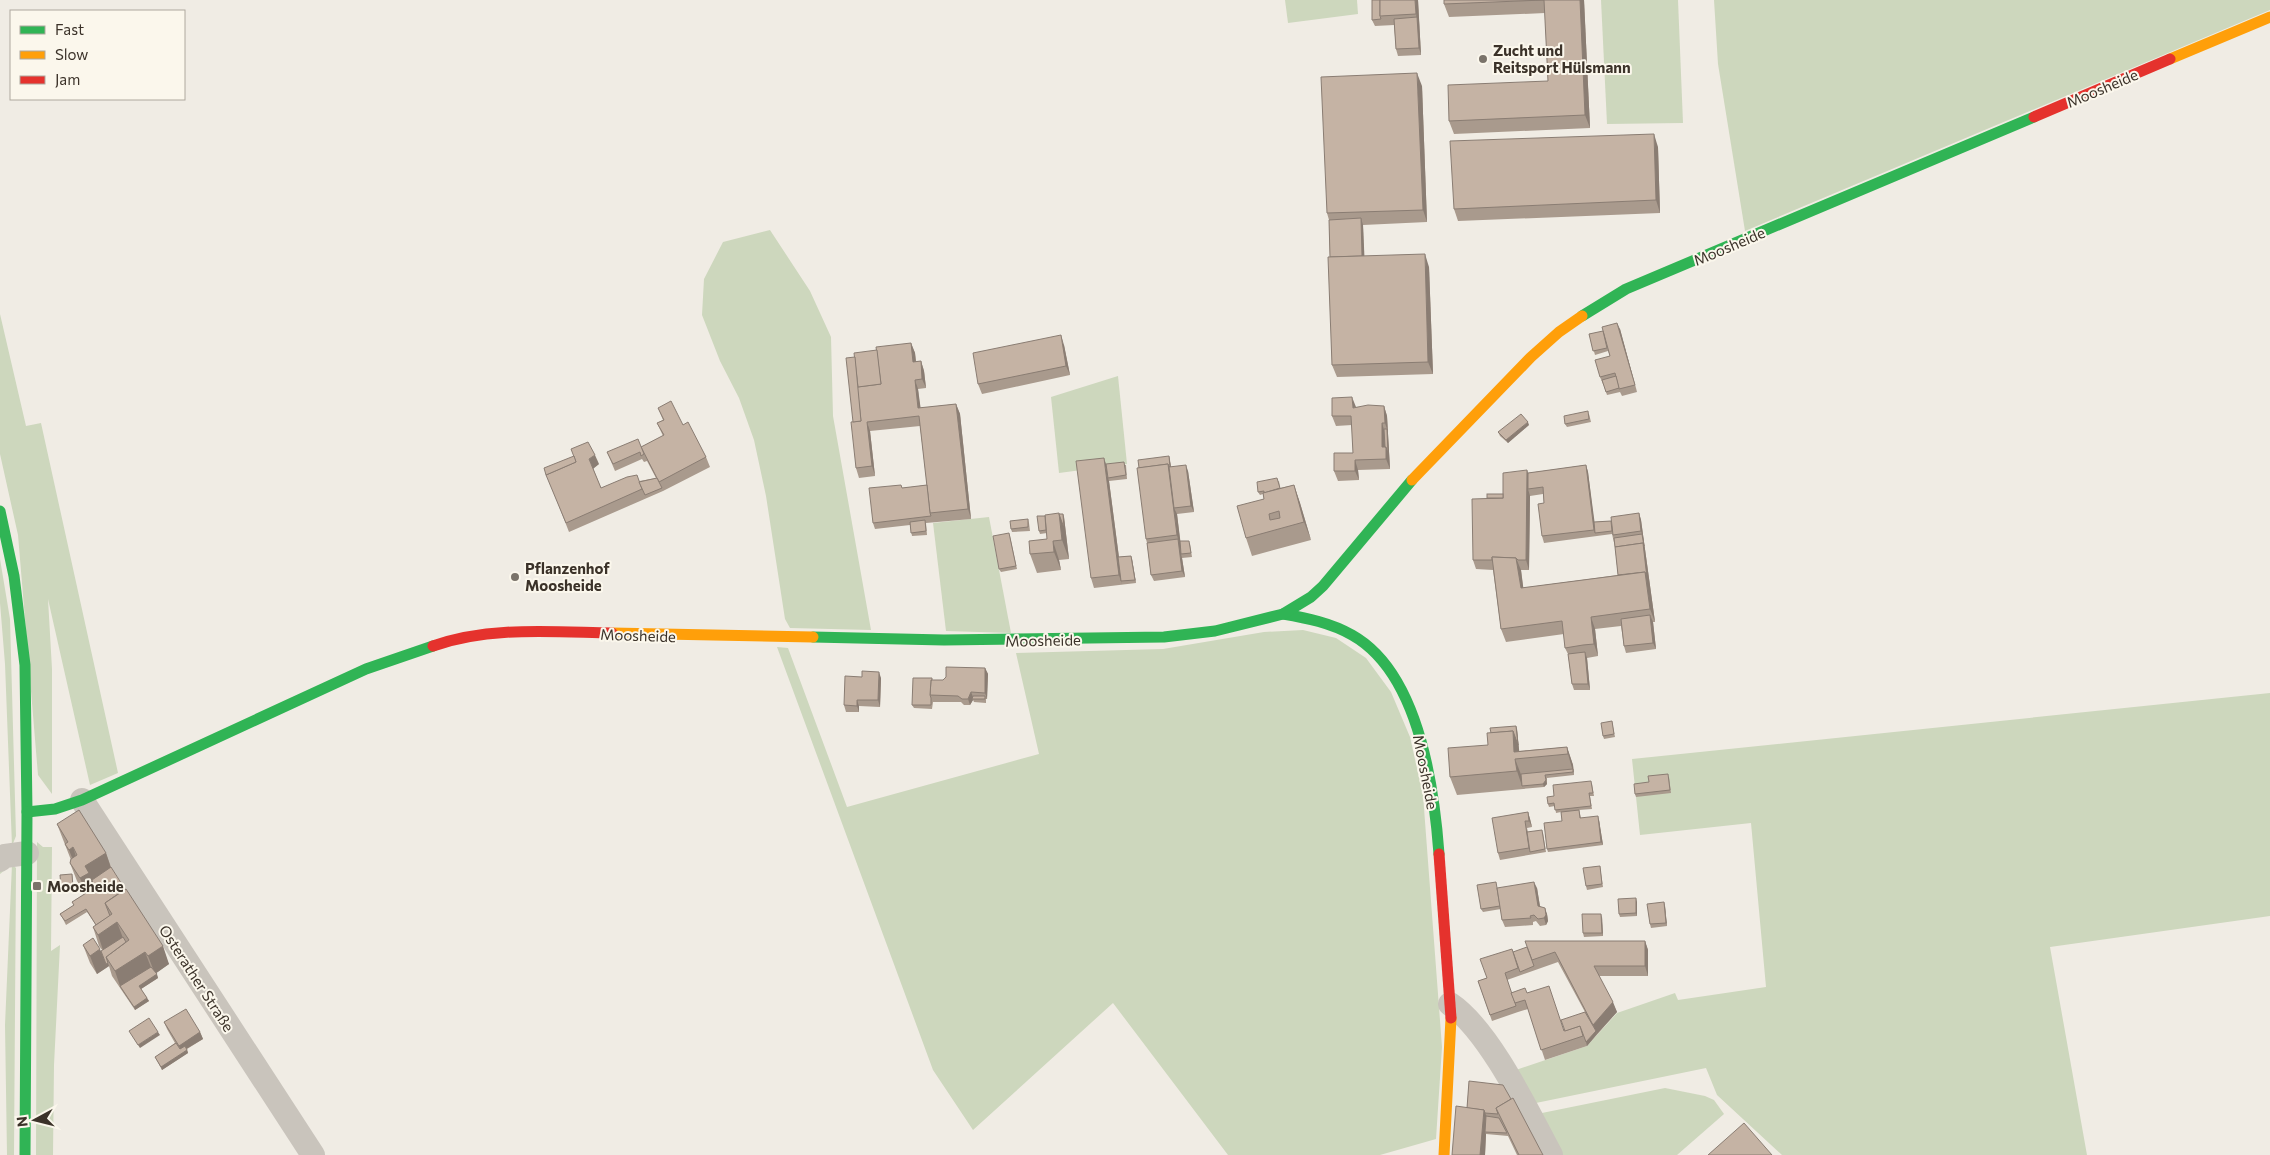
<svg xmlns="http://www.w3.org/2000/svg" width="2270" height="1155" viewBox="0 0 2270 1155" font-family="Commissioner,sans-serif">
<rect width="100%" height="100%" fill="#f0ece4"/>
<g fill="#cdd7bd">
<polygon points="1285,0 1357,0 1358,14 1288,23"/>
<polygon points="1601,0 1678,0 1683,123 1607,124"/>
<polygon points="1714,0 2270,0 2270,10 1745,231 1718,64"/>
<polygon points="770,230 810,291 831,337 833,416 871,630 790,628 785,619 766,496 754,440 739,398 720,361 702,315 704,279 723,242"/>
<polygon points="0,314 26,426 41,423 118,773 90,785 48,599 52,669 52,794 38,775 18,535 0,454"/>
<polygon points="1118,376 1127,464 1059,473 1051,397"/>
<polygon points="989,517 1011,633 946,631 933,523"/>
<polygon points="0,559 10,619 16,836 12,846 5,664 0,603"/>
<polygon points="1303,630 1336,638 1366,658 1391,692 1410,737 1423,795 1442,1047 1436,1139 1380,1155 1228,1155 1113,1003 973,1130 933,1070 777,647 788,648 847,807 1039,754 1016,653 1163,649 1264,632"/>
<polygon points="2270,693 2270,916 2050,947 2087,1155 1782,1155 1717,1095 1706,1068 1531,1104 1510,1072 1587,1046 1617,1013 1675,993 1678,1000 1766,987 1751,823 1640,835 1632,759"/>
<polygon points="37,842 43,847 52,847 51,951 60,945 54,1065 53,1155 36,1155"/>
<polygon points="12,864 16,868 14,1155 7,1155 5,1025 12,864 0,874 0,867"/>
<polygon points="1665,1088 1705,1096 1714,1100 1724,1114 1677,1155 1557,1155 1537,1114"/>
</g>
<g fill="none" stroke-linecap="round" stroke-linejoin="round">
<g stroke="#c9c4bc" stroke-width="24">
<polyline points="82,800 313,1155"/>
<polyline points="0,860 5,856 27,853"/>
<path d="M1450,1004C1489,1030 1528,1112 1551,1155"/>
</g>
<g stroke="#30b455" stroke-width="11">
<polyline points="1582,316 1626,289 2034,117"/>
<polyline points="0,511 14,576 25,665 27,812 25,1155"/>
<path d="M1283,614C1307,618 1331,623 1352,635C1418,672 1434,785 1439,854"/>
<polyline points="813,637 944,640 1164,637 1215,631 1283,614 1311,597 1323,586 1412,480"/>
<polyline points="27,812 55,809 82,800 366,669 433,646"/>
</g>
<g stroke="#ff9f0a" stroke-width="11">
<polyline points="2170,59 2270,17"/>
<polyline points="1412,480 1531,357 1559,332 1582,316"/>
<polyline points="612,633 813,637"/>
<polyline points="1444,1155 1451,1018"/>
</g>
<g stroke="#e5322d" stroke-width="11">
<polyline points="2034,117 2170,59"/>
<path d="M433,646C489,626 553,632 612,633"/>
<polyline points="1439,854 1451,1018"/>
</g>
</g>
<g fill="#a99a8d" fill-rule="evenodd">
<polygon points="1418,0 1421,55 1398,56 1396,49 1394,25 1375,26 1372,20"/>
<polygon points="1444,0 1584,0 1590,128 1454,134 1449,121 1548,81 1545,13 1449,17 1444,4"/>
<polygon points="1422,86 1427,222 1363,225 1364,256 1429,267 1433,374 1337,377 1332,365 1330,257 1329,220 1327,213"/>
<polygon points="1658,147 1660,213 1458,221 1454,209"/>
<polygon points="1620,329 1637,392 1622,396 1620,392 1607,395 1603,383 1603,384 1600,377 1610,356 1608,351 1595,355 1589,334"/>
<polygon points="911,343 915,353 916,362 921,361 924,371 926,388 918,389 920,408 956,404 960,414 971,519 926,523 927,535 912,536 910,525 875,529 873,523 903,488 927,485 920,426 870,431 875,476 859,478 856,468 853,422 877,350"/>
<polygon points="1064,345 1070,375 982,394 978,384"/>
<polygon points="1384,406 1387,416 1390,469 1358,470 1359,480 1338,481 1334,471 1353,453 1352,425 1336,426 1332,416 1356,407"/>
<polygon points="658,408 683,425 706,457 710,467 663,491 569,532 544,468 599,464 593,468 601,488 656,478 647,461 644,462 642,459 615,471 607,452 641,447 663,436 657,423 663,420"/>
<polygon points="1589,414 1591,422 1567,427 1565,424"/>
<polygon points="1529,425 1508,443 1500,436 1498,432"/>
<polygon points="1169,456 1171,467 1188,471 1194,512 1177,514 1180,541 1190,544 1192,557 1182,558 1185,577 1154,581 1151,575 1147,543 1146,539"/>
<polygon points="1106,464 1126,465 1127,479 1109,481 1119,557 1131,556 1132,559 1136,583 1094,588 1091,578"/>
<path d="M1586,465L1588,472L1594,522L1611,521L1639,513L1641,520L1655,622H1653L1656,649L1626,653L1624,646L1621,626L1595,629L1598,656L1587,658L1590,690H1574L1572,684L1568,654L1565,648L1564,634L1506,642L1501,629L1493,570L1476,569L1473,560L1487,498L1503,494L1527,470L1528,473ZM1543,494L1544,503L1542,536L1544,543L1612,534L1615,547L1618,575L1523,588L1521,570H1529L1530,496Z"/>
<polygon points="1279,481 1280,488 1294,485 1300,503 1311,540 1252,556 1246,538 1264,499 1263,494 1260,495 1258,492"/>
<polygon points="1059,514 1063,514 1064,517 1069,559 1059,560 1061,570 1037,573 1030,554 1047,539 1047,533 1040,534 1039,531"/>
<polygon points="1028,519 1029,523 1030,531 1012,532 1011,529"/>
<polygon points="1010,536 1017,569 1001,572 999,569"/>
<polygon points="985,668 988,674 987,699 986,699 986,703 974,702 973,700 970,705 964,705 961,702 933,702 932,709 914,708 912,705 933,680 943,680"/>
<polygon points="881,678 880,707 859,706 859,712 846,712 844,705"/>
<polygon points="1612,721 1615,737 1604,739 1603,736"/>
<polygon points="1516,726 1517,729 1519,751 1567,747 1573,765 1574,775 1547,778 1547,784 1544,787 1457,795 1450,777 1488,745 1491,733"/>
<polygon points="1669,777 1671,793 1636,797 1635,794"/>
<polygon points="1592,784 1594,796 1590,796 1592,809 1579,810 1581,818 1599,820 1603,845 1548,852 1547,849 1562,821 1561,812 1556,813 1555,806 1549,807 1548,804 1554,796"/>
<polygon points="1528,812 1530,819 1532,827 1527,828 1528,832 1543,833 1546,852 1500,860 1498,853"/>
<polygon points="57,824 106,853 111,867 169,964 156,973 158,978 141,989 149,1001 135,1010 112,976 109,966 97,974 90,963 83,945 101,951 103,951 99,946 93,927 96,925 87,912 66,925 62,917 60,914 74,905 72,902 85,894 77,881 70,863 71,860"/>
<polygon points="1600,866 1603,887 1587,890 1586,886"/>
<polygon points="72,874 74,890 62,891 61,888"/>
<polygon points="1498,888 1537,888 1540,906 1547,914 1548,921 1546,925 1540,926 1536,921 1533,922 1533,925 1505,927 1502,920 1501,909 1483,912 1481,909"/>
<polygon points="1637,902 1637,916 1620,917 1619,914"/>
<polygon points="1664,902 1665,906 1667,926 1651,928 1650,924"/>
<polygon points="1602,917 1603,936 1584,937 1583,933"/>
<path d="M1645,941L1648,950V976H1599L1617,1012L1587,1046L1545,1060L1528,1009L1518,1012L1492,1021L1478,981L1487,978L1513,952ZM1558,962L1585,1012L1565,1031L1527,993L1511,992L1507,980Z"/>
<polygon points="164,1022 200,1032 203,1039 187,1049 188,1053 162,1070 155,1057 175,1043 167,1029"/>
<polygon points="1469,1081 1543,1155 1517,1155 1508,1136 1486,1134 1485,1155 1452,1155 1467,1108"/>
</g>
<g fill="#8a7d73">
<polygon points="1415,0 1418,0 1421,55 1419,48"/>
<polygon points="1580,0 1584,0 1590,128 1585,115"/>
<polygon points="1417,73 1422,86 1427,222 1423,210"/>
<polygon points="1654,134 1658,147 1660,213 1656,200"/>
<polygon points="1361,218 1363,225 1365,269 1362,263"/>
<polygon points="1425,254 1429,267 1433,374 1428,362"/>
<polygon points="1617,323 1620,329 1637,392 1635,385"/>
<polygon points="1061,335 1064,345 1070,375 1066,366"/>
<polygon points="911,343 915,353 917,372 913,362"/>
<polygon points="921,361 924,371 926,388 922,379"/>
<polygon points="915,380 918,389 922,418 918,408"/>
<polygon points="1352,397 1356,407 1353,408"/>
<polygon points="956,404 960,414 971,519 968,509"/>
<polygon points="1384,406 1387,416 1390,469 1386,459 1386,447 1387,429 1385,423"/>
<polygon points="867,422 870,431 875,476 872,466"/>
<polygon points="1528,422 1529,425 1508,443 1506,440"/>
<polygon points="1382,423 1385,433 1386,453 1382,447"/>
<polygon points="595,455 599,464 593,469 589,459"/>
<polygon points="1169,456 1170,460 1176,508 1174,508 1177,514 1182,554 1181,554 1182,558 1185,577 1182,571 1178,539 1177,535 1168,464"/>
<polygon points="1104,458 1107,467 1108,478 1109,481 1122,581 1121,581 1122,585 1119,575"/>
<polygon points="1355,460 1358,470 1359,480 1355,471"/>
<polygon points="1186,465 1188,471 1194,512 1191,506"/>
<polygon points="1586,465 1588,472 1596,533 1595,533 1596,536 1594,530"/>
<polygon points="1527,470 1530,480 1528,489 1530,496 1529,570 1526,560"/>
<polygon points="1294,485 1300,503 1311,540 1304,522"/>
<polygon points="1059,513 1064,528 1063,514 1064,517 1069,559 1062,540"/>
<polygon points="1639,513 1641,520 1655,622 1650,609 1645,572 1642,534 1641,531"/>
<polygon points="1053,541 1059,560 1061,570 1054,552"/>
<polygon points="1131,556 1132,559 1136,583 1135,580"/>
<polygon points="1516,558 1521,570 1525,601 1521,588"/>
<polygon points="1650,615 1653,622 1656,649 1653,643"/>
<polygon points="1591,617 1595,629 1598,656 1594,644"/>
<polygon points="1585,652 1587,658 1590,690 1588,684"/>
<polygon points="985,668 988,674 987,699 985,693"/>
<polygon points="879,672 881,678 880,707 878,700"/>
<polygon points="971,692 974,699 972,699 973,700 970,705 968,699"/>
<polygon points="857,700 859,706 859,712 857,706"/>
<polygon points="1516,726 1517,729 1520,759 1514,752 1513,731"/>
<polygon points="1567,747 1573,765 1574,775 1568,754"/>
<polygon points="1515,759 1522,777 1522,786 1517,771"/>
<polygon points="1545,775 1547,784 1544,787 1543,784"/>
<polygon points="1528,812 1530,819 1532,827 1529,821"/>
<polygon points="1598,816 1599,820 1603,845 1601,842"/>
<polygon points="73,847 79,866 76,868 69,850"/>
<polygon points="106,853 112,871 95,891 87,896 80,878 85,866"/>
<polygon points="1534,882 1537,888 1541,913 1538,906"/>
<polygon points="1636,898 1637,902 1637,916 1636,913"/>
<polygon points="1664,902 1665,906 1667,926 1666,923"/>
<polygon points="1545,908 1547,914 1548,921 1546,925 1544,918"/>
<polygon points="1601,914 1602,917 1603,936 1602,933"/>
<polygon points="117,922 124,941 104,953 98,935"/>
<polygon points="1645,941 1648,950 1648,976 1645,966"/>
<polygon points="163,946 169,964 155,974 148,956"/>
<polygon points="100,949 106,964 108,963 109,966 97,974 90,956"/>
<polygon points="145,952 152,970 120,986 115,971"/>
<polygon points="157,974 158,978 141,989 139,986"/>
<polygon points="147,998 149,1001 135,1010 134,1007"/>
<polygon points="1613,1002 1617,1012 1597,1034 1593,1025"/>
<polygon points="1596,1031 1597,1034 1587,1046 1586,1042"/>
<polygon points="158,1032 160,1035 140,1048 138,1045"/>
<polygon points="200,1032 203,1039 181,1052 179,1046"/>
<polygon points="187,1050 188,1053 162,1070 161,1067"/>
<polygon points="1484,1110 1488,1120 1485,1132 1486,1134 1485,1155 1480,1155"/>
</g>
<g fill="#c5b3a4" stroke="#8a7d73" fill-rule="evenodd">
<polygon points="1372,0 1380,0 1380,16 1381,19 1372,20"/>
<polygon points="1380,0 1415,0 1416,14 1380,16"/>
<polygon points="1444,0 1580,0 1585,115 1449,121 1448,85 1548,81 1544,0 1444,4"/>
<polygon points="1417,17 1419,48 1396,49 1394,19"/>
<polygon points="1417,73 1423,210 1327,213 1321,77"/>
<polygon points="1654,134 1656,200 1454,209 1450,141"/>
<polygon points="1361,218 1362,256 1330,257 1329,220"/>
<polygon points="1425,254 1428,362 1332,365 1328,257"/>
<polygon points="1617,323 1635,385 1619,389 1615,373 1600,377 1595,360 1610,356 1602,327"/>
<polygon points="1603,331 1607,348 1593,351 1589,334"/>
<polygon points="1061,335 1066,366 978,384 973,353"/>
<polygon points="911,343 913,362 921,361 922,379 915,380 918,408 956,404 968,509 930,513 919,416 867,422 872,466 856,468 851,422 861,421 857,387 881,384 876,347"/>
<polygon points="877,350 881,384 858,387 854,353"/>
<polygon points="855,357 861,421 853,422 846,358"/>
<polygon points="1616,376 1619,388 1606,392 1602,380"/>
<polygon points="1352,397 1353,408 1368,405 1384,406 1385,423 1382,423 1382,447 1386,447 1386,459 1355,460 1355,471 1334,471 1334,453 1353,453 1351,416 1332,416 1332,398"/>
<polygon points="671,401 683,425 688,422 706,457 659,482 641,447 664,435 657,423 664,420 658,408"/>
<polygon points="1588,411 1589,419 1565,424 1564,416"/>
<polygon points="1521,414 1528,422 1506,440 1498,432"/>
<polygon points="1384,429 1387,429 1388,453 1386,447 1385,447"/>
<polygon points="638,439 644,454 641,456 640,452 613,464 607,452"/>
<polygon points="588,442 595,455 589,459 601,488 627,477 637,475 642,489 566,523 546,475 576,462 571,449"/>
<polygon points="574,456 576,462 546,475 544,468"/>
<polygon points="1169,456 1170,467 1169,467 1168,464 1139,468 1138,460"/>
<polygon points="1104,458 1119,575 1091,578 1076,461"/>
<polygon points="1124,462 1126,475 1108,478 1106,464"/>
<polygon points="1168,464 1177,535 1146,539 1137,468"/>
<polygon points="1186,465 1191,506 1174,508 1169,467"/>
<polygon points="1586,465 1594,530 1542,536 1538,504 1544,503 1543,487 1528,489 1528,473"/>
<polygon points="1527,470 1526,560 1518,560 1516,558 1492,557 1492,560 1473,560 1472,499 1503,498 1503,473"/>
<polygon points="657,478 662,488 645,495 639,482"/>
<polygon points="1277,478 1280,488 1264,493 1264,491 1258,492 1257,482"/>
<polygon points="901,485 902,488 927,485 930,513 931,516 873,523 869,488"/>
<path d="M1294,485L1304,522L1246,538L1237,506L1264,499L1263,493ZM1279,511L1280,518L1270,520L1269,514Z"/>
<rect x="1487" y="494" width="16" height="4"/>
<polygon points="1059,513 1062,540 1053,541 1054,552 1030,554 1029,541 1047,539 1045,515"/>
<polygon points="1639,513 1641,531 1613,535 1611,517"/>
<polygon points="1059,514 1063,514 1064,528"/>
<polygon points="1037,516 1045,516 1046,530 1039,531"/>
<polygon points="1028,519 1028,527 1011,529 1010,521"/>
<polygon points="925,520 926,531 911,533 910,522"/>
<polygon points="1611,521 1612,531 1595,533 1594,522"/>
<polygon points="1009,533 1016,566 999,569 993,536"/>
<polygon points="1642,534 1644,546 1643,543 1615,547 1614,538"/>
<polygon points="1178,539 1182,571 1151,575 1147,543"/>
<polygon points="1180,541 1189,541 1191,553 1181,554"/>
<polygon points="1643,543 1647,578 1645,572 1618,575 1615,547"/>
<polygon points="1131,556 1135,580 1121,581 1118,557"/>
<polygon points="1492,557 1516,558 1521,588 1645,572 1650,609 1591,617 1594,644 1583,645 1565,648 1562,621 1501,629"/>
<polygon points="1650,615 1653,643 1624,646 1621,619"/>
<polygon points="1585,652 1588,684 1572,684 1568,654"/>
<polygon points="946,667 985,668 985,693 971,692 968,699 962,699 958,696 930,695 931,680 943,680 946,677"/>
<polygon points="862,671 879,672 878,700 857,700 857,706 844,705 845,676 862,677"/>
<polygon points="913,678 932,678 932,680 931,680 930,695 931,698 931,705 912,705"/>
<polygon points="973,696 985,696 985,699 972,699"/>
<polygon points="1612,721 1614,734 1603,736 1601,723"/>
<polygon points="1516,726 1518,745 1513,731 1491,733 1490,728"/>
<polygon points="1513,731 1514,752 1567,747 1568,754 1515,759 1517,771 1450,777 1448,748 1488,745 1487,733"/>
<polygon points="1573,769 1573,772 1545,775 1546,780 1543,784 1522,786 1521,774"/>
<polygon points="1668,774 1670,790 1635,794 1634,784 1649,782 1648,776"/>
<polygon points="1591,781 1593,793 1589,793 1591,806 1555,810 1554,803 1548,804 1547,797 1554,796 1553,785"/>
<polygon points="79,810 106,853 85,866 89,873 80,878 70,863 71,859 77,855 73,847 69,850 65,844 68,842 57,824"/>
<polygon points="1579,810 1580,818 1598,816 1601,842 1547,849 1544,823 1562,821 1561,812"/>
<polygon points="1528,812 1529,821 1525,821 1529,848 1498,853 1492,818"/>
<polygon points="1542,830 1545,849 1530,852 1527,832"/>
<polygon points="1600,866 1602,884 1586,886 1583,868"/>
<polygon points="111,867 125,889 105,903 110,916 96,925 86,909 65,921 60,914 74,905 72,902 94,888 92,880"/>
<polygon points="72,874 73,887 61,888 60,875"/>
<polygon points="1496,882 1500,906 1481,909 1477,885"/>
<polygon points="1534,882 1538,906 1545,908 1546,915 1544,918 1538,919 1534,915 1530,916 1531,918 1502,920 1497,888"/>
<polygon points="126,889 163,946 148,956 145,952 115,971 106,957 129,940 117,922 98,935 93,927 112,914 105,903"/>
<polygon points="1636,898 1636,913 1619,914 1618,899"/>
<polygon points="1664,902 1666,923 1650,924 1647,904"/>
<polygon points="1582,914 1601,914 1602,933 1583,933"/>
<polygon points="123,937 126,942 106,957 108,963 106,964 101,951"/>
<polygon points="93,938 100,949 90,956 83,945"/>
<polygon points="1525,941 1645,941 1645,966 1594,966 1613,1002 1593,1025 1555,952 1532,960"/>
<polygon points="1527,947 1534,966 1520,972 1513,952"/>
<polygon points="1512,949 1518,968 1505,973 1516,1006 1490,1015 1478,981 1487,978 1480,959"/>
<polygon points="151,967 157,974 139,986 147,998 134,1007 120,986"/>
<polygon points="1549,986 1564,1031 1580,1026 1583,1036 1541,1050 1525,1000 1515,1003 1511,993 1525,988 1527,993"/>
<polygon points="186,1009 200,1032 179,1046 164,1022"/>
<polygon points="1585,1012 1596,1031 1586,1042 1580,1026 1565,1031 1561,1020"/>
<polygon points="149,1018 158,1032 138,1045 129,1031"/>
<polygon points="176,1043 180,1049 185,1046 187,1050 161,1067 155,1057"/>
<polygon points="1469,1081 1503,1085 1511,1099 1496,1108 1498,1114 1485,1113 1484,1110 1467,1108"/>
<polygon points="1513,1098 1543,1155 1519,1155 1496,1108"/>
<polygon points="1456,1106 1484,1110 1480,1155 1452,1155"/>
<polygon points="1486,1116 1499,1118 1507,1133 1485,1132"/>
<polygon points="1744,1123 1772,1155 1708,1155"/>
</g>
<g fill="#7a736a" stroke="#fbf7ec" stroke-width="2">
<circle cx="1483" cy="59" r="5"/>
<circle cx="515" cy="577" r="5"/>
<rect x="32" y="881" width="10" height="10" rx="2.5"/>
</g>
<g text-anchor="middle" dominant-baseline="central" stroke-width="4" stroke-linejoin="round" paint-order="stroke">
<g font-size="15" font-weight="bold" fill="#3b3229" stroke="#fbf7ec" text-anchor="start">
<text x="1493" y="50">Zucht und<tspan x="1493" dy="17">Reitsport Hülsmann</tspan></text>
<text x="525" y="568">Pflanzenhof<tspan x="525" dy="17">Moosheide</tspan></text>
<text x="47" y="886">Moosheide</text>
</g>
<g font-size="15" fill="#3b3229" stroke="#fbf7ec">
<text transform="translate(2102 88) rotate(-23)">Moosheide</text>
<text transform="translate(1729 246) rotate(-23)">Moosheide</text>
<text transform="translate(638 635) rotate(2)">Moosheide</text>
<text transform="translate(1043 640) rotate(-1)">Moosheide</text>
<text transform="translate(1426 772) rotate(79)">Moosheide</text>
<text transform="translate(197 978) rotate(57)">Osterather Straße</text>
</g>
</g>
<rect x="10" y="10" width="175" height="90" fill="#fbf7ec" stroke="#aea89e"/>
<rect x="20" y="26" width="25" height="8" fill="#30b455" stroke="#aea89e"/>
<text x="55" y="35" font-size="15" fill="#3b3229">Fast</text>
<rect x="20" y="51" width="25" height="8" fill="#ff9f0a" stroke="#aea89e"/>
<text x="55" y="60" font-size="15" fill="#3b3229">Slow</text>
<rect x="20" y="76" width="25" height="8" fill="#e5322d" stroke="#aea89e"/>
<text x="55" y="85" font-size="15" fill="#3b3229">Jam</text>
<g transform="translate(35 1120) rotate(263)" stroke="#fbf7ec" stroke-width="4" paint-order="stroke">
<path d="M0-4L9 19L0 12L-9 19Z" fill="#3b3229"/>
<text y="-8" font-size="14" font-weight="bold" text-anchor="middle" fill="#3b3229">N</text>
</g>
</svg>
